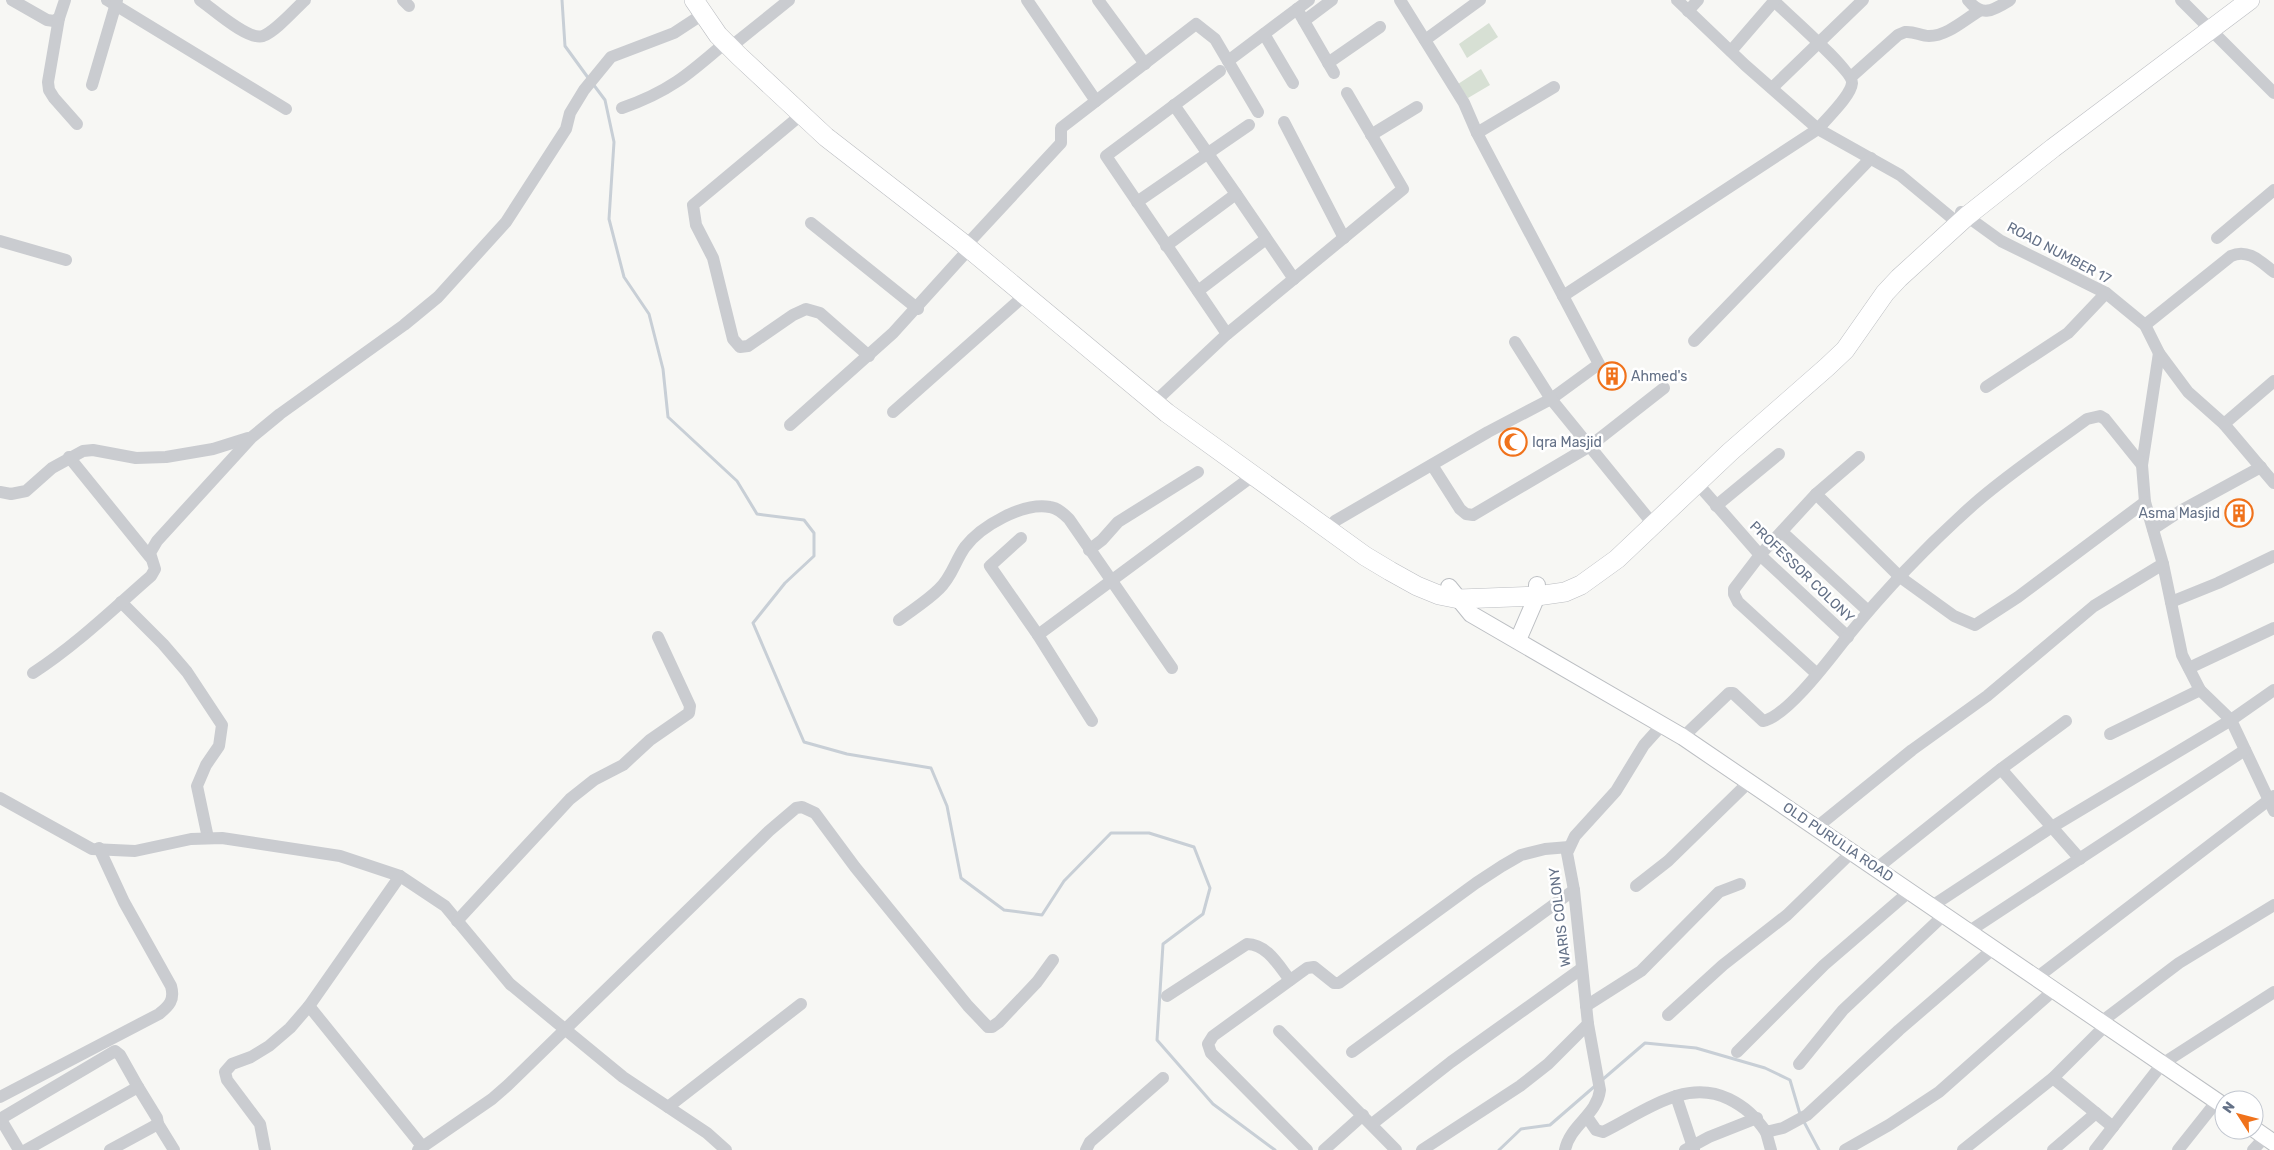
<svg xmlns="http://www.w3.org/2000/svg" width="2274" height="1150" viewBox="0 0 2274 1150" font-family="Rubik,sans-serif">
<rect width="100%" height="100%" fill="#f7f7f4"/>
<g fill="#d7e0d4">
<polygon points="1489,23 1498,37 1467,58 1459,44"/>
<polygon points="1481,69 1490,85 1468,98 1458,84"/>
</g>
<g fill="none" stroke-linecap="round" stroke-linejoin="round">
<g stroke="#c8cfd6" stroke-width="3">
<polyline points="562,0 565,46 589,79"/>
<polyline points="593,84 605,100 614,142 609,219 624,277 649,314 663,369 668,417 737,481 757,514 804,520 814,533 814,556 785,583 753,623 804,742 847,754 931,768 947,806 961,878 1004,910 1042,915 1064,881 1111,833 1149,833 1194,847 1210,888 1203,914 1163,944 1157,1040 1213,1104 1275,1150"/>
<polyline points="1602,1080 1645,1043 1696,1048 1765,1068 1790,1080 1800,1114"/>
<polyline points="1803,1120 1819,1150"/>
<polyline points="1499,1150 1521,1129 1550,1125 1595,1086"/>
</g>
<g stroke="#bcbfc3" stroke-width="18">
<g id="major">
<polyline points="1449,587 1471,614 1683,737 2224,1106"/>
<polyline points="1518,640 1537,596 1537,585"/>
<polyline points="2254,1129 2274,1143"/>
</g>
</g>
<g stroke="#bbbdc1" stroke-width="20">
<polyline id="highway" points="694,0 718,35 739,56 826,137 960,241 1167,413 1365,556 1390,571 1417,586 1439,595 1459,599 1537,596 1565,592 1581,585 1617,559 1730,452 1827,367 1845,350 1885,293 1899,278 1967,216 2053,148 2250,0"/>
</g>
<g stroke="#caccd0" stroke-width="12">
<polyline points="12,0 47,20 54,21 59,18 65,0"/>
<polyline points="107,0 286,109"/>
<path d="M200,0C213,9 248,41 263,36C276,31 294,10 305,0"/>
<polyline points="403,0 409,6"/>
<polyline points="1027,0 1096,101"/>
<polyline points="1098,0 1145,64"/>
<polyline points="1400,0 1464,103 1477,133 1599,364 1551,399 1515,342"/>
<path d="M1773,0C1785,12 1853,71 1852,83C1851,96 1827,118 1818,129L1900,175L1953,219"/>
<path d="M1968,0C1982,18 1994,10 2010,0"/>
<polyline points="2181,0 2274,93"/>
<polyline points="1297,9 1334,73"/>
<polyline points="1688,11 1698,0"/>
<polyline points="59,18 48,82 49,90 54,98 77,124"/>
<polyline points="1304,21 1332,0"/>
<polyline points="1264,34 1293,83"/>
<polyline points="1425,40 1480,0"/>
<polyline points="738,41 789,0"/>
<polyline points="1731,51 1775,0"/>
<polyline points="1228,61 1309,0"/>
<polyline points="1328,63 1380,27"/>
<polyline points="1220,71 1106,156 1227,334"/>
<path d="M1851,77L1898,35L1905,32C1914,31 1921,36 1929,36C1947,36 1964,20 1979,11"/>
<polyline points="92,85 117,0"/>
<polyline points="1772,88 1863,0"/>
<path d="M622,108C669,92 689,74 726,42"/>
<polyline points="801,115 693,205 696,225 713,258 733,339 740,347 748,346 793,315 806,309 820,313 869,356"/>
<polyline points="1284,122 1344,238"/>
<polyline points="1477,133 1554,87"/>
<polyline points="1371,135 1417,107"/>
<polyline points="1236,194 1294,279"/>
<polyline points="1137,202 1249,125"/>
<polyline points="1961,212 2001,241 2106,293 2145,325 2159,353 2188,392 2224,424 2274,483"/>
<polyline points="811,223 918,309"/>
<polyline points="2217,238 2274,190"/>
<polyline points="972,239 1061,143 1061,128 1196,24 1215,39 1258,112"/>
<polyline points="0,241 66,260"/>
<polyline points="1166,246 1236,194 1174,105"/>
<polyline points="1198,291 1266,239"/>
<polyline points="1563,296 1818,129 1745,65 1677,0"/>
<path d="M2145,325L2231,256C2248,248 2261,262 2274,272"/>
<polyline points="1694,341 1871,158"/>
<polyline points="2159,353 2142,465 2145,502 2163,564 2182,655 2200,690 2231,720 2274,811"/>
<polyline points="1986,387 2068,333 2106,293"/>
<polyline points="1161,396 1227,334 1403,189 1347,93"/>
<polyline points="893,412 1025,295"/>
<polyline points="2224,424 2274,381"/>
<polyline points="790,425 893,333 969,249"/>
<polyline points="69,457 150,557"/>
<polyline points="1432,465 1460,509 1466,514 1473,515 1590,446 1664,388"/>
<polyline points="1697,483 1760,555 1848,637"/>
<polyline points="0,492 11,494 26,491 52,468 83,451 93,450 136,458 166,457 213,449 248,438"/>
<polyline points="1816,494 1900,577 1954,616 1975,625 2018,597 2145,502"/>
<polyline points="1716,506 1779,454"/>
<polyline points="1335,521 1488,432 1551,399 1648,518"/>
<polyline points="2153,529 2182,510 2261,467"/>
<polyline points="1782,532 1868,611"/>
<polyline points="1021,538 990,566 1038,635"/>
<polyline points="1089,550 1102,540 1118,522 1198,472"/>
<polyline points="121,602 163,644 187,672 222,725 219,746 206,765 197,786 208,838"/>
<polyline points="2171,602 2218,583 2274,556"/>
<path d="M899,620C912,610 927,601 939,589C952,577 955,561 965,547C981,526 1023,502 1050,507C1058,508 1064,514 1069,519L1172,668"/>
<polyline points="2189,668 2274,628"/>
<path d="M33,673C76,645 112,610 151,576L155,569L150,553L157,541L252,437L280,414L404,325L438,297L506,222L566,129L570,113L584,90L611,57L674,33L703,14"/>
<polyline points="1817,674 1738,602 1734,594 1734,589 1760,555 1816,494 1859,457"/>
<polyline points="1092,721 1038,635 1254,475"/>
<polyline points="2110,734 2200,690"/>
<path d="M1683,737L1729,693H1733L1763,721C1787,717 1832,656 1847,637C1885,590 1928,545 1973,505C2008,474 2049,447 2087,419L2100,416L2105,419L2142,465"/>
<polyline points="2001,769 2066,721"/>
<polyline points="0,798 92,849 135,851 191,839 222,838 340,856 400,876 445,906 510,984 623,1077 707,1133 726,1150"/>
<polyline points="1817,827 1912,750 1987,696 2094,606 2163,564"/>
<polyline points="1877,868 2001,769 2080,859"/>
<polyline points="1636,886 1668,861 1749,782"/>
<polyline points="1932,906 2052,827 2231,720 2274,690"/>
<polyline points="457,921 570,799 594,780 623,765 650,740 689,713 690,706 658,637"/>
<polyline points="1968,932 2245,750"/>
<polyline points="2035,979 2274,796"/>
<path d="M1167,996L1247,944C1267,944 1279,966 1290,980"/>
<polyline points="309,1006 422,1146"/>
<polyline points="1586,1006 1641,971 1719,892 1740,884"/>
<polyline points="1668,1015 1723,965 1787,915 1852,852"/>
<polyline points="2101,1022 2179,963 2274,905"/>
<polyline points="1279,1031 1396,1150"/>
<polyline points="1352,1052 1574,890"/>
<polyline points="1737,1052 1824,965 1910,891"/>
<polyline points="1799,1064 1843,1010 1944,915"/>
<polyline points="2053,1078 2113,1127"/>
<polyline points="1676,1096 1694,1150"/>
<path d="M0,1097L159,1014C169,1006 175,1000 171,986L124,902L99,848"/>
<polyline points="668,1107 801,1004"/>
<path d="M1587,1117L1596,1130L1603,1132C1641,1114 1684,1077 1729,1099C1745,1107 1755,1116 1766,1132L1783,1128L1807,1115L1899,1030L1993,949"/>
<polyline points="0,1118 19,1150"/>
<polyline points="0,1119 115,1051 120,1055 138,1087"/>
<polyline points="1372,1124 1451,1062 1581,969"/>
<polyline points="1766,1132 1771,1150"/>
<polyline points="26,1150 138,1087 157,1118 158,1124"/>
<polyline points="110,1150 158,1124 174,1150"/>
<polyline points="265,1150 260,1124 227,1080 225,1072 232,1064 251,1057 269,1046 290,1028 309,1006 400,876"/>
<polyline points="418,1150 492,1099 508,1085 769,831 796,808 802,807 815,813 855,867 968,1006 988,1027 992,1027 999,1022 1037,982 1053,960"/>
<polyline points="1086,1150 1090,1142 1163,1078"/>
<polyline points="1307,1150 1211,1053 1208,1044 1213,1036 1307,968 1314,967 1334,983 1339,983 1476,883 1502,866 1521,855 1545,849 1569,847"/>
<polyline points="1324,1150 1363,1115"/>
<polyline points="1422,1150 1520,1086 1548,1064 1588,1024"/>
<path d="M1565,1150C1570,1125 1597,1115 1600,1090L1588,1024L1574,890L1567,853L1575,836L1616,791L1644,745L1662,725"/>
<polyline points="1685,1150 1709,1137 1757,1118"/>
<polyline points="1845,1150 1889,1125 1939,1092 2053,991"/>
<polyline points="1963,1150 2053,1078 2105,1026"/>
<polyline points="2053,1150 2096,1113"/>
<polyline points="2095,1150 2162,1064 2274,992"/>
<polyline points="2178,1150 2217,1101"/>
<polyline points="2253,1150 2265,1137"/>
</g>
<use href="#major" stroke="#fff" stroke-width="16"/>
<use href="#highway" stroke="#fff" stroke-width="19"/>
</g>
<defs>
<g id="building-ring" transform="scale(1.4375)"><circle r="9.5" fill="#fff" stroke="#f0721b" stroke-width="1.5"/><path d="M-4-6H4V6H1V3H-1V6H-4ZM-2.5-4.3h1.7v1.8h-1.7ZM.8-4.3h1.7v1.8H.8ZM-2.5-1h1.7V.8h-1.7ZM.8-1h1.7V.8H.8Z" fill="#f0721b"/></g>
<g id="mosque-ring" transform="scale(1.4375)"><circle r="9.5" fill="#fff" stroke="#f0721b" stroke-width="1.5"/><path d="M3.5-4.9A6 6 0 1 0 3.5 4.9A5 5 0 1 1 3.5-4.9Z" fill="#f0721b"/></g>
</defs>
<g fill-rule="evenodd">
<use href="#building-ring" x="1612" y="376"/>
<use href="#mosque-ring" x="1513" y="442"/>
<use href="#building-ring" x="2239" y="513"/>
</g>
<g text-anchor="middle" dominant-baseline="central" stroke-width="5" stroke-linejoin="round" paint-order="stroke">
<g font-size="14" fill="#647187" stroke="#fff">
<text transform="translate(2059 253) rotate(28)">ROAD NUMBER 17</text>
<text transform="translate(1802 572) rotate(44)">PROFESSOR COLONY</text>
<text transform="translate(1838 842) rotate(34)">OLD PURULIA ROAD</text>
<text transform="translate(1560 917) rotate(-97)">WARIS COLONY</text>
</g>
<g font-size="14" fill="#647187" stroke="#fff" text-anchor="start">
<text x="1631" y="376">Ahmed's</text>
<text x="1532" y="442">Iqra Masjid</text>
<text x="2220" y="513" text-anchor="end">Asma Masjid</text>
</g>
</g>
<g transform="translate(2239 1115) rotate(306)"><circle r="24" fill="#ffffff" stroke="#c1c6cf"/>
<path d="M0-4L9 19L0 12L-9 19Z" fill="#f0721b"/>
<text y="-8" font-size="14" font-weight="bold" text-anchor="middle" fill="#647187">N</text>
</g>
</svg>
